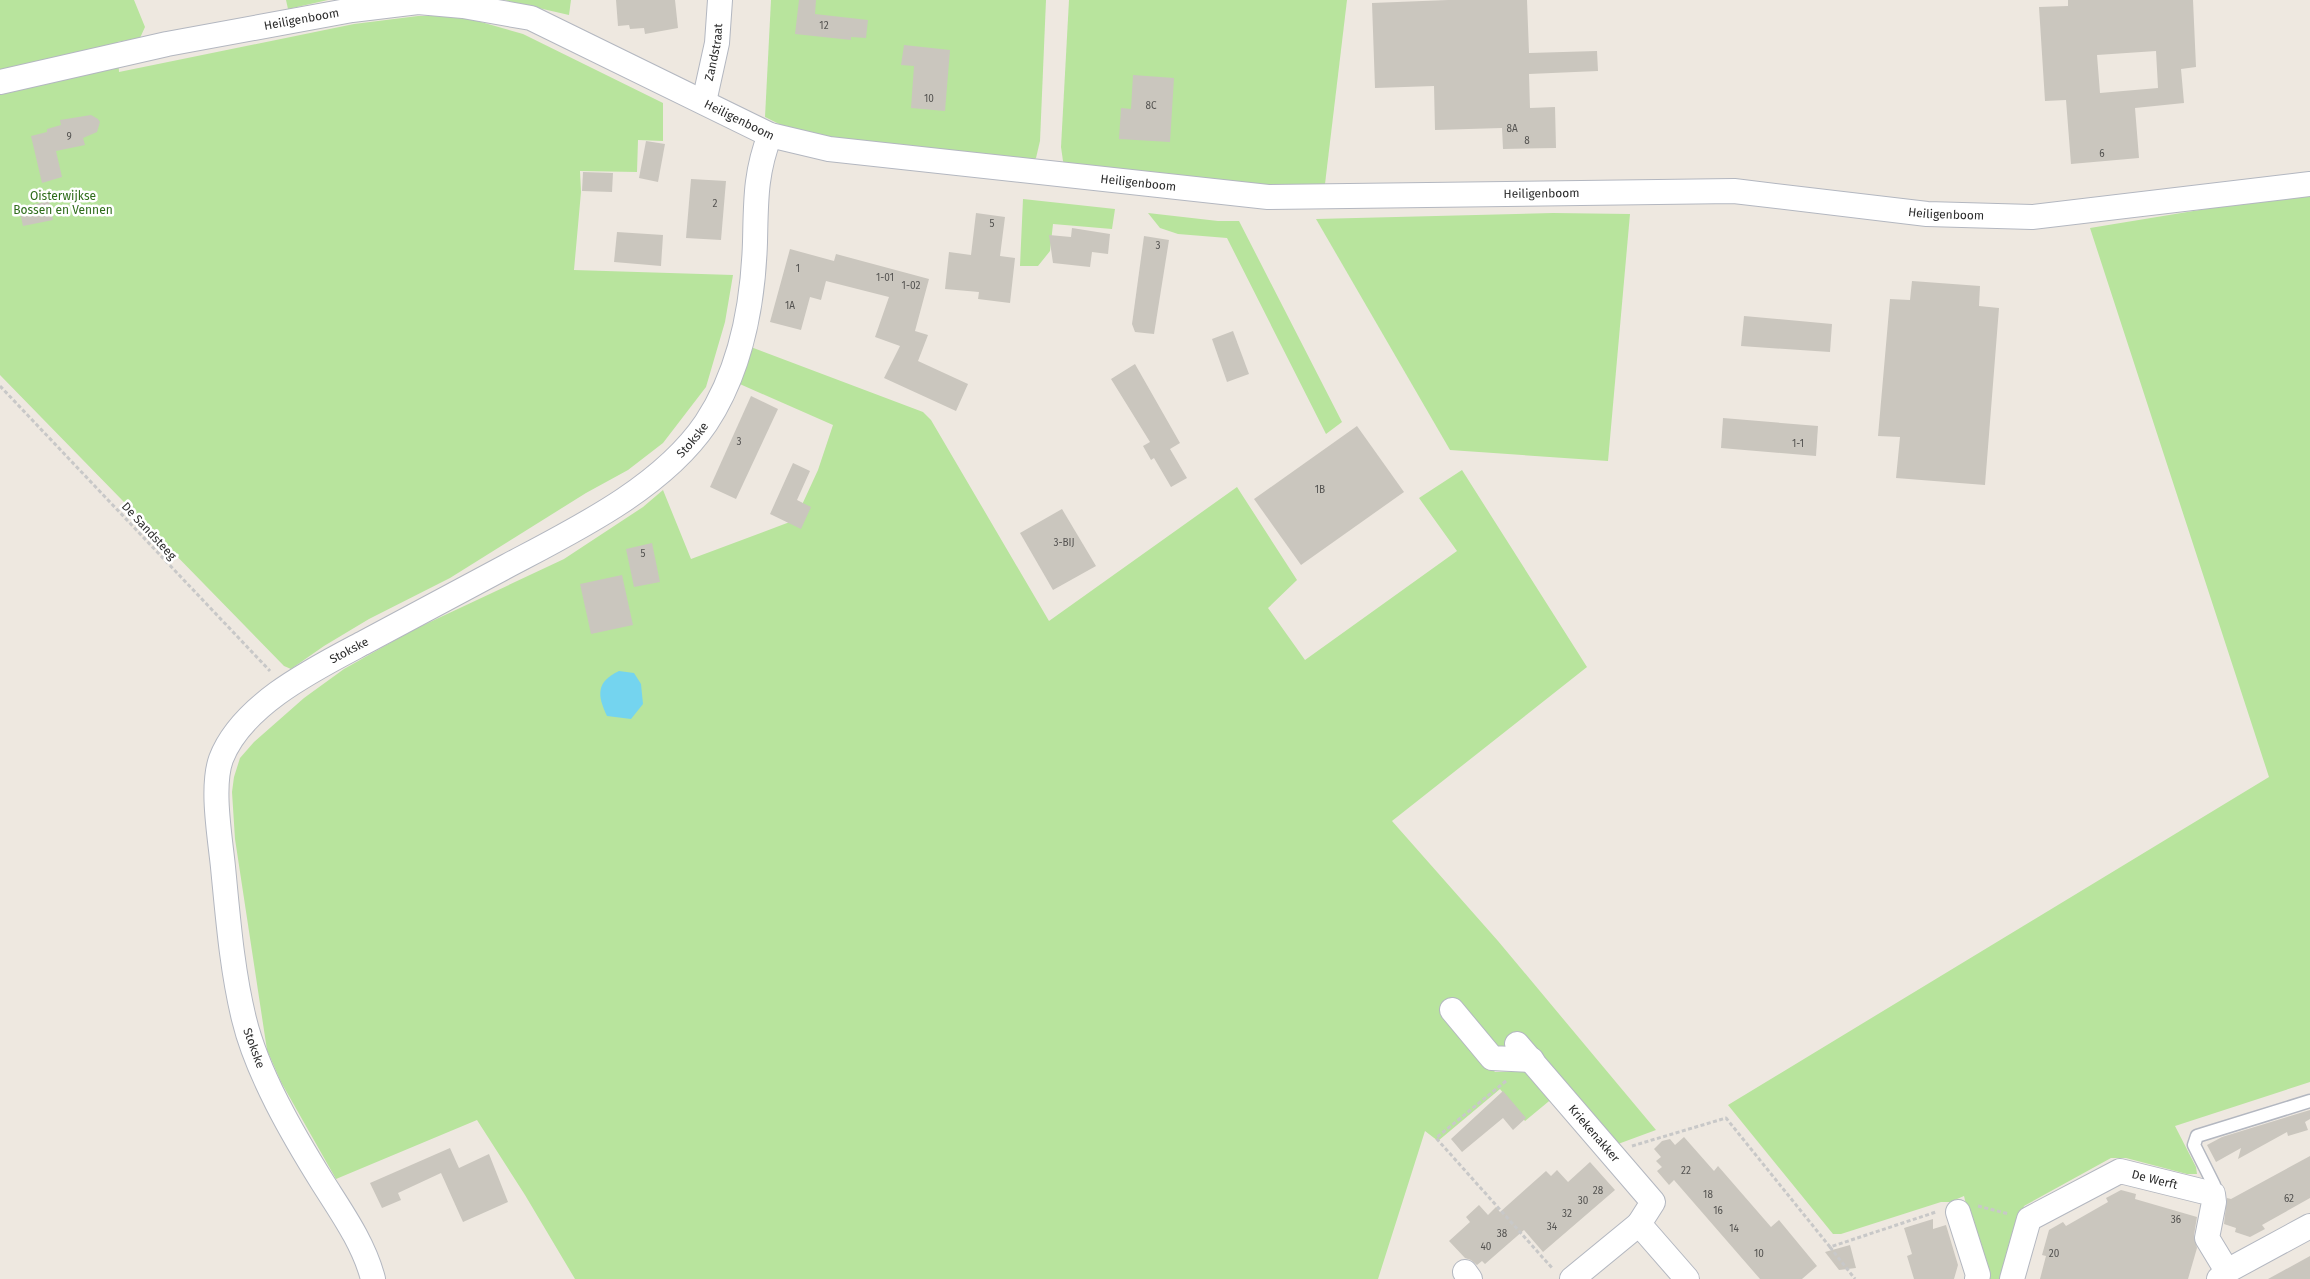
<svg xmlns="http://www.w3.org/2000/svg" width="2310" height="1279" viewBox="0 0 2310 1279" font-family="'Fira Sans',sans-serif">
<rect width="100%" height="100%" fill="#eee8e0"/>
<g fill="#b8e49d">
<polygon points="0,0 134,0 145,27 140,38 117,42 119,72 354,24 418,16 460,16 523,34 663,103 663,141 638,140 637,172 580,171 581,192 574,270 733,275 725,322 706,387 663,443 628,470 586,493 450,578 369,619 324,646 291,669 284,666 0,375"/>
<polygon points="286,0 328,0 288,9"/>
<polygon points="504,0 571,0 569,15"/>
<polygon points="771,0 1046,0 1040,141 1036,158 1030,164 833,143 781,125 765,117"/>
<polygon points="1069,0 1347,0 1325,184 1229,184 1068,171 1063,161 1061,147"/>
<polygon points="2310,195 2310,1082 2175,1126 2196,1167 2197,1174 2187,1174 2126,1158 2111,1158 2024,1206 2002,1279 1984,1279 1964,1196 1950,1202 1941,1202 1841,1234 1833,1234 1728,1105 2269,777 2090,228 2236,204"/>
<polygon points="1023,199 1115,209 1112,229 1053,224 1050,251 1038,266 1020,266"/>
<polygon points="1148,213 1218,221 1239,221 1342,422 1326,434 1227,238 1178,234 1160,228"/>
<polygon points="1553,213 1630,214 1608,461 1450,450 1316,219"/>
<polygon points="743,344 923,412 931,420 1049,621 1237,487 1297,580 1268,608 1305,660 1457,551 1419,498 1462,470 1587,667 1392,821 1498,941 1656,1130 1618,1144 1522,1035 1499,1049 1455,1028 1495,1072 1532,1071 1554,1097 1525,1121 1500,1089 1438,1141 1425,1131 1378,1279 575,1279 525,1195 477,1120 336,1179 281,1082 267,1050 235,839 232,792 234,777 240,758 254,742 304,698 344,669 413,630 564,559 643,507 663,490 691,559 795,520 818,470 833,425 733,381"/>
</g>
<path fill="#74d4ef" d="M619,671L634,673L641,684L643,704L631,719L607,716C597,695 596,682 619,671Z"/>
<g fill="#cac6be" fill-rule="evenodd">
<polygon points="616,0 675,0 678,28 645,34 644,28 630,29 629,25 618,26"/>
<polygon points="799,0 816,0 815,14 868,20 866,38 851,37 851,40 795,34"/>
<polygon points="1448,0 1527,0 1529,53 1597,51 1598,71 1529,74 1530,108 1555,107 1556,148 1503,149 1502,128 1435,130 1434,86 1375,88 1372,3"/>
<path d="M2068,0H2193L2196,67L2181,69L2184,103L2135,108L2139,158L2071,164L2066,100L2045,101L2039,7L2068,6ZM2156,51L2158,88L2100,93L2097,55Z"/>
<polygon points="904,45 950,50 945,111 911,108 914,66 901,65"/>
<polygon points="1133,75 1174,78 1170,142 1119,139 1121,108 1131,109"/>
<polygon points="91,115 98,119 100,122 97,132 83,138 85,145 56,151 62,177 42,183 31,136 47,132 47,129 61,125 60,120"/>
<polygon points="646,141 665,144 658,182 639,178"/>
<polygon points="583,172 613,173 612,192 582,191"/>
<polygon points="691,179 726,181 721,240 686,238"/>
<polygon points="49,201 53,220 23,226 19,208"/>
<polygon points="976,213 1005,217 1000,256 1015,258 1010,303 978,299 979,292 945,289 949,252 971,255"/>
<polygon points="1072,228 1110,234 1108,254 1092,252 1090,267 1053,263 1049,235 1071,237"/>
<polygon points="617,232 663,235 661,266 614,262"/>
<polygon points="1144,236 1169,240 1154,334 1135,332 1132,324"/>
<polygon points="790,249 834,261 836,254 929,279 915,331 928,335 918,361 968,384 956,411 884,378 900,346 875,337 889,297 826,281 821,300 810,297 801,330 770,322"/>
<polygon points="1912,281 1980,286 1979,306 1999,308 1985,485 1896,478 1900,437 1878,436 1890,299 1910,300"/>
<polygon points="1744,316 1832,324 1830,352 1741,346"/>
<polygon points="1233,331 1249,374 1227,382 1212,339"/>
<polygon points="1135,364 1180,443 1170,449 1187,478 1171,487 1154,458 1151,460 1143,446 1150,442 1111,379"/>
<polygon points="751,396 778,409 736,499 710,487"/>
<polygon points="1723,418 1818,426 1816,456 1721,448"/>
<polygon points="1357,426 1404,492 1301,565 1254,499"/>
<polygon points="793,463 810,471 797,500 811,507 801,529 770,514"/>
<polygon points="1062,509 1096,566 1053,590 1020,533"/>
<polygon points="652,543 660,582 634,587 626,549"/>
<polygon points="622,575 633,625 591,634 580,584"/>
<polygon points="1503,1091 1526,1118 1513,1130 1503,1118 1462,1152 1451,1139"/>
<polygon points="2310,1110 2310,1119 2305,1122 2308,1130 2288,1136 2287,1132 2238,1159 2241,1148 2216,1162 2207,1145 2222,1137"/>
<polygon points="1684,1137 1714,1171 1718,1166 1771,1227 1779,1220 1817,1266 1802,1279 1760,1279 1674,1180 1669,1185 1657,1171 1662,1167 1656,1161 1661,1157 1654,1149 1662,1141 1670,1139 1675,1145"/>
<polygon points="450,1148 459,1168 489,1154 508,1202 463,1222 441,1173 398,1193 401,1200 382,1208 370,1183"/>
<polygon points="2310,1156 2310,1198 2262,1225 2265,1229 2250,1237 2235,1232 2236,1228 2224,1224 2227,1198 2231,1199"/>
<polygon points="1590,1162 1615,1190 1543,1252 1524,1230 1485,1264 1482,1261 1477,1265 1471,1260 1465,1258 1449,1241 1470,1222 1466,1217 1479,1205 1488,1215 1496,1207 1500,1212 1546,1171 1551,1176 1557,1170 1568,1182"/>
<polygon points="2121,1190 2136,1194 2135,1199 2197,1217 2194,1235 2197,1248 2188,1279 2040,1279 2046,1256 2042,1255 2049,1230 2063,1222 2066,1226 2108,1202 2106,1198"/>
<polygon points="1933,1219 1933,1229 1946,1225 1958,1265 1954,1279 1914,1279 1907,1256 1912,1254 1904,1228"/>
<polygon points="1850,1245 1856,1268 1839,1270 1825,1252"/>
<polygon points="2310,1256 2310,1279 2268,1279"/>
</g>
<g fill="none" stroke-linecap="round" stroke-linejoin="round">
<g stroke="#b3b7c0" stroke-width="15">
<polyline id="lane" points="2213,1194 2214,1185 2194,1145 2197,1136 2310,1101"/>
</g>
<g stroke="#b3b7c0" stroke-width="26">
<g id="street">
<path id="s1" d="M0,82L167,44L352,10L418,2L463,6L531,18L770,135L829,149L1268,197L1734,191L1927,214L2032,217L2310,184"/>
<path id="s2" d="M704,102L717,43L720,0"/>
<polyline points="1452,1010 1492,1058 1532,1060"/>
<path id="s3" d="M1517,1044L1653,1202L1639,1224L1687,1279"/>
<polyline points="1958,1212 1978,1275 1977,1279"/>
<polyline points="1465,1272 1470,1279"/>
<path id="s4" d="M373,1279C364,1244 342,1213 323,1183C293,1135 257,1073 244,1019C232,970 228,918 223,867C220,837 211,787 221,759C242,704 316,668 365,642C413,616 460,591 507,566C575,530 662,488 706,423C741,370 753,305 755,242C756,203 755,173 770,135"/>
<polyline points="1572,1279 1639,1224"/>
<path id="s5" d="M2012,1279L2029,1219L2120,1171L2213,1194L2214,1202L2207,1238L2227,1271"/>
<polyline points="2219,1279 2227,1271 2310,1226"/>
</g>
</g>
<g stroke="#c8c8c8" stroke-width="3" stroke-dasharray="4 2.5" stroke-linecap="butt">
<polyline points="0,386 270,671"/>
<polyline points="1506,1081 1436,1138 1553,1269"/>
<polyline points="1632,1146 1726,1118 1830,1247 1936,1212"/>
<polyline points="1978,1206 2009,1214"/>
<polyline points="1830,1247 1855,1279"/>
</g>
<use href="#lane" stroke="#fff" stroke-width="12"/>
<use href="#street" stroke="#fff" stroke-width="24"/>
</g>
<g text-anchor="middle" dominant-baseline="central" stroke-width="5" stroke-linejoin="round" paint-order="stroke">
<g font-size="10" fill="#545351">
<text x="824" y="26">12</text>
<text x="929" y="99">10</text>
<text x="1151" y="106">8C</text>
<text x="1512" y="129">8A</text>
<text x="69" y="137">9</text>
<text x="1527" y="141">8</text>
<text x="2102" y="154">6</text>
<text x="715" y="204">2</text>
<text x="992" y="224">5</text>
<text x="1158" y="246">3</text>
<text x="798" y="269">1</text>
<text x="885" y="278">1-01</text>
<text x="911" y="286">1-02</text>
<text x="790" y="306">1A</text>
<text x="739" y="442">3</text>
<text x="1798" y="444">1-1</text>
<text x="1320" y="490">1B</text>
<text x="1064" y="543">3-BIJ</text>
<text x="643" y="554">5</text>
<text x="1686" y="1171">22</text>
<text x="1598" y="1191">28</text>
<text x="1708" y="1195">18</text>
<text x="2289" y="1199">62</text>
<text x="1583" y="1201">30</text>
<text x="1718" y="1211">16</text>
<text x="1567" y="1214">32</text>
<text x="2176" y="1220">36</text>
<text x="1552" y="1227">34</text>
<text x="1734" y="1229">14</text>
<text x="1502" y="1234">38</text>
<text x="1486" y="1247">40</text>
<text x="1759" y="1254">10</text>
<text x="2054" y="1254">20</text>
</g>
<g font-size="12" fill="#2d2d2d" stroke="#fff">
<text stroke="none"><textPath href="#s1" startOffset="308">Heiligenboom</textPath></text>
<text stroke="none"><textPath href="#s2" startOffset="51">Zandstraat</textPath></text>
<text stroke="none"><textPath href="#s1" startOffset="772">Heiligenboom</textPath></text>
<text stroke="none"><textPath href="#s1" startOffset="1178">Heiligenboom</textPath></text>
<text stroke="none"><textPath href="#s1" startOffset="1582">Heiligenboom</textPath></text>
<text stroke="none"><textPath href="#s1" startOffset="1988">Heiligenboom</textPath></text>
<text stroke="none"><textPath href="#s4" startOffset="1130">Stokske</textPath></text>
<text transform="translate(149 531) rotate(47)">De Sandsteeg</text>
<text stroke="none"><textPath href="#s4" startOffset="725">Stokske</textPath></text>
<text transform="translate(254 1048) rotate(70)">Stokske</text>
<text stroke="none"><textPath href="#s3" startOffset="118">Kriekenakker</textPath></text>
<text stroke="none"><textPath href="#s5" startOffset="201">De Werft</textPath></text>
</g>
<g font-size="12" fill="#2f6c1b" stroke="#fff">
<text x="63" y="196">Oisterwijkse<tspan x="63" dy="14">Bossen en Vennen</tspan></text>
</g>
</g>
</svg>
